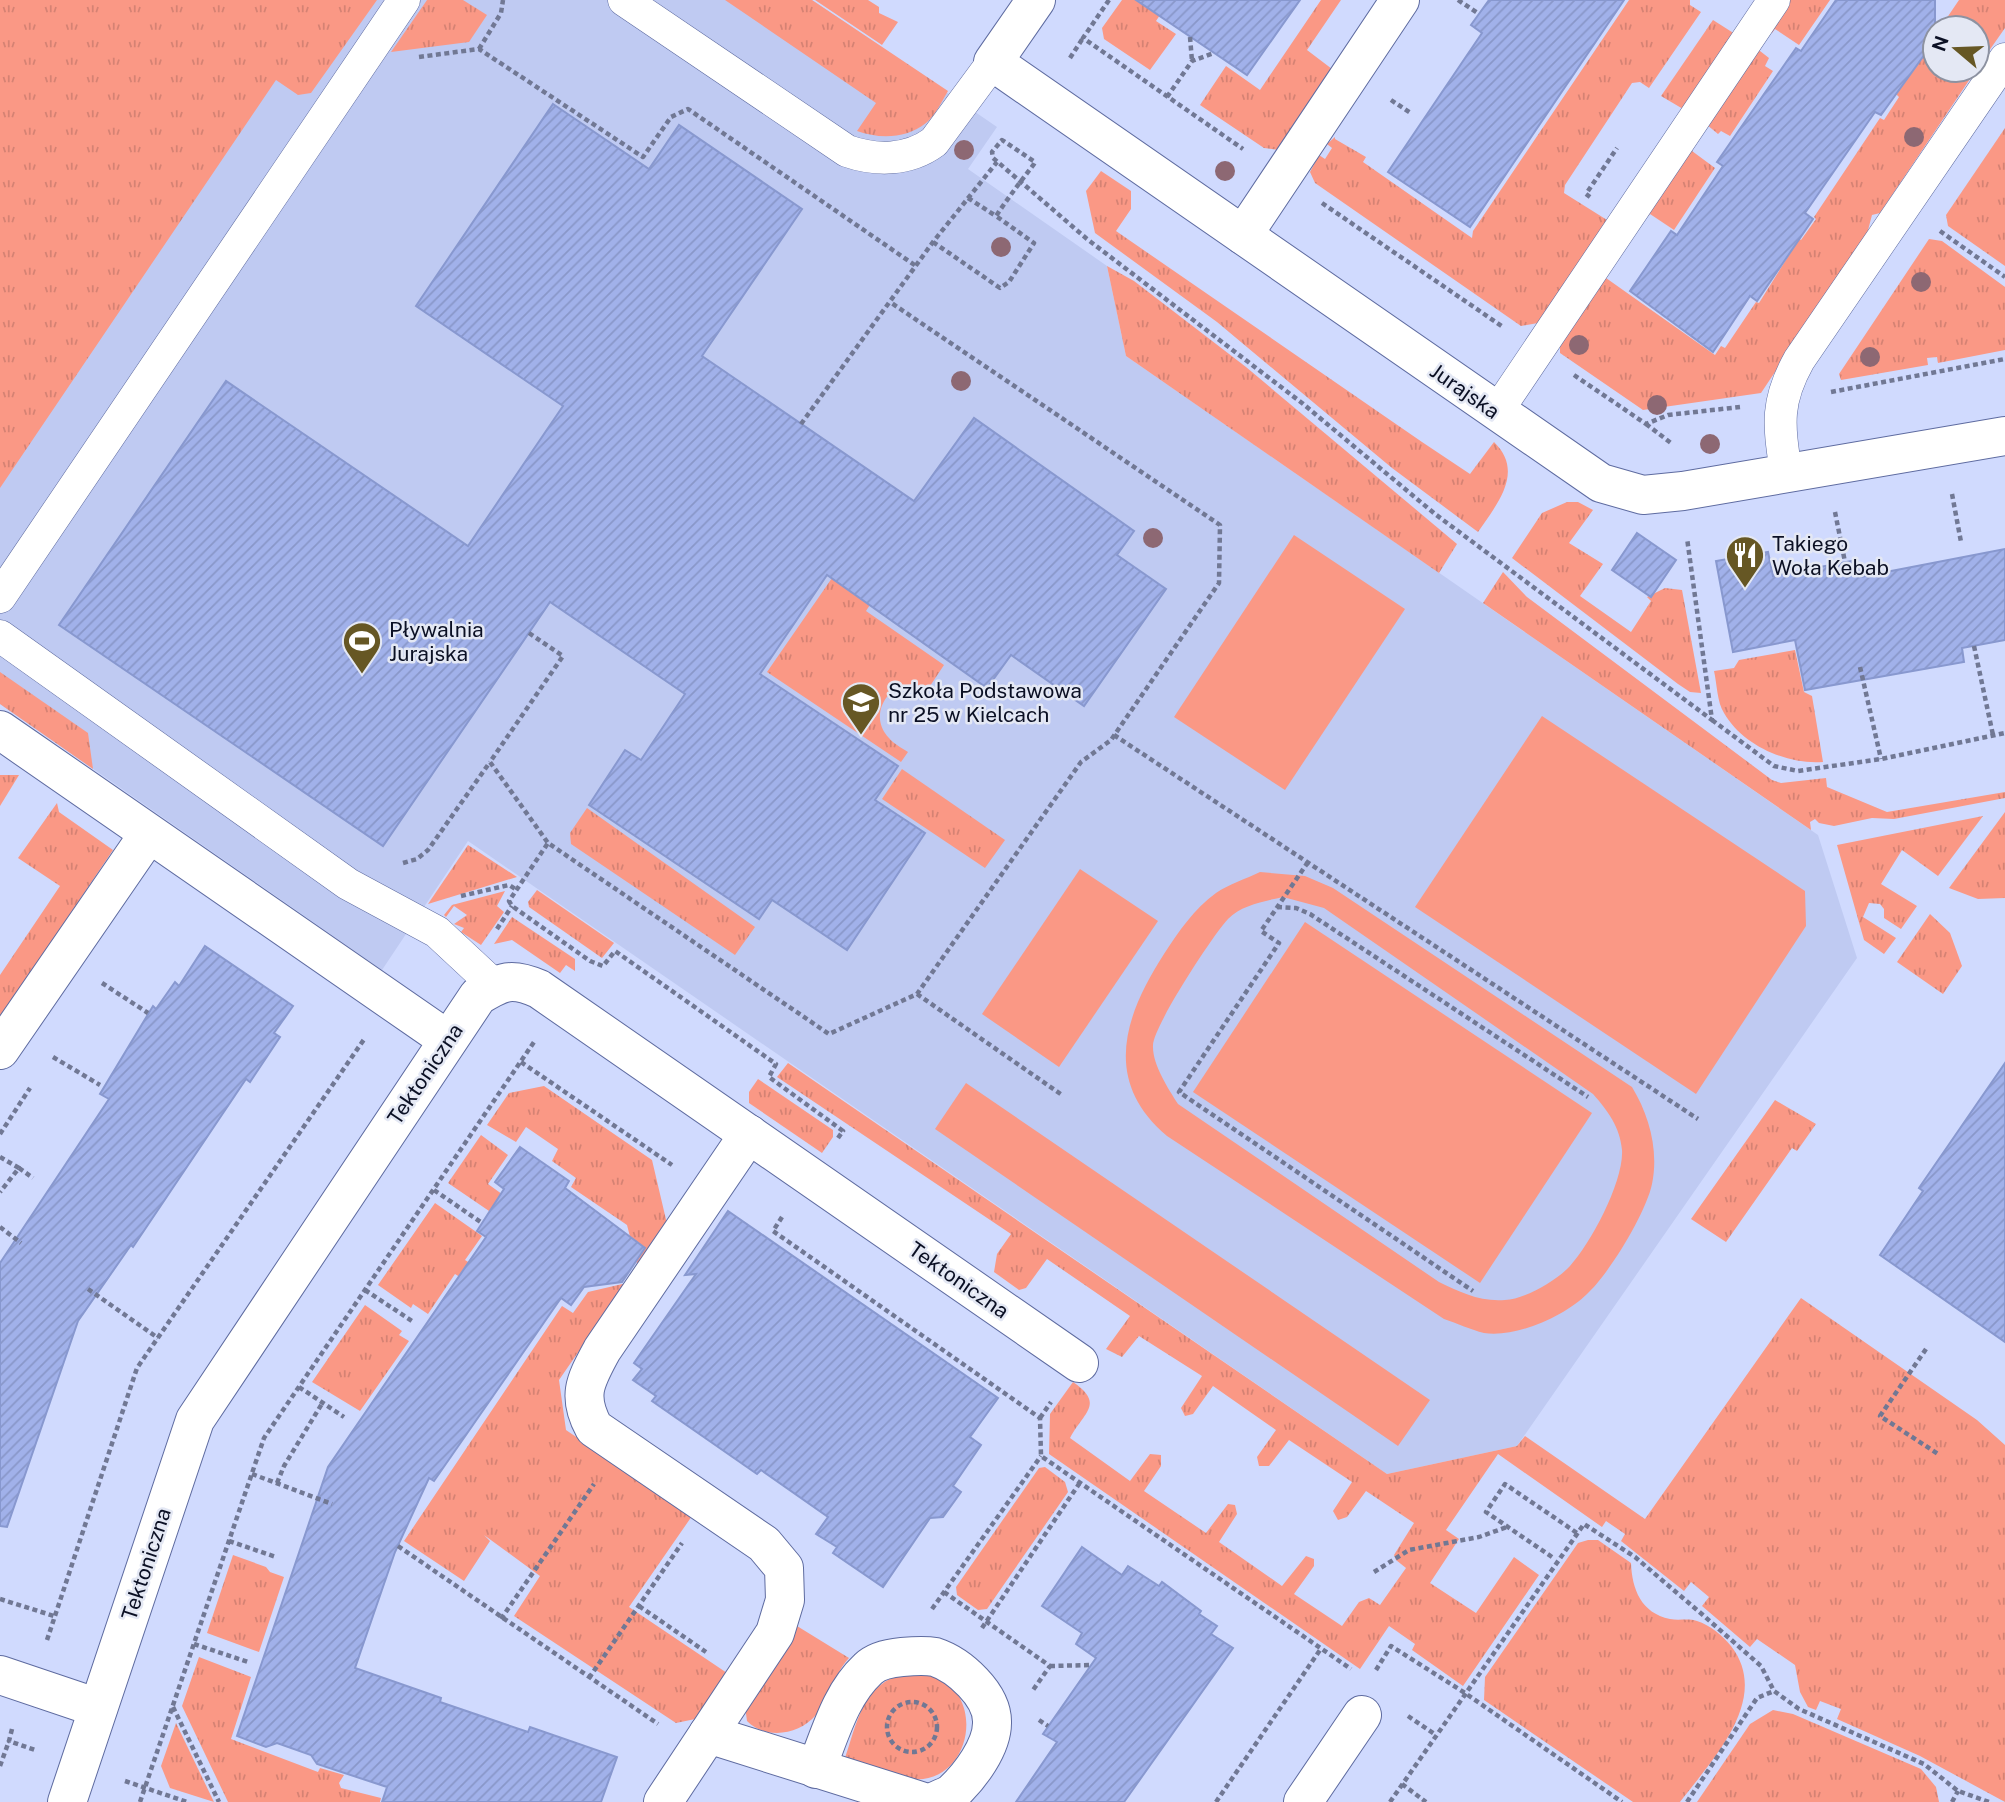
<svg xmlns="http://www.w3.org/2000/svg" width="2005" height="1802" viewBox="0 0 2005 1802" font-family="'Public Sans',sans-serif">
<defs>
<pattern id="grass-tufts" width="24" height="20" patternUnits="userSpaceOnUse" patternTransform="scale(1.75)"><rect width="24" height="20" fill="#fa9885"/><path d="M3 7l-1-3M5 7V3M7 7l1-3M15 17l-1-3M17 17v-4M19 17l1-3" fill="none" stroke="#d58273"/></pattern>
<pattern id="building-hatch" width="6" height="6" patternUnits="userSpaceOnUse" patternTransform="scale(1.75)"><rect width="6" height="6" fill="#a1b1ea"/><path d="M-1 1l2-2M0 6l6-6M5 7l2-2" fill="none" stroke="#8997c9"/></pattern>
</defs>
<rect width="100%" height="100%" fill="#d0dafe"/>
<polygon fill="#bfcaf2" points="181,0 812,0 997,127 968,169 1107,266 1126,356 1818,835 1857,958 1517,1446 1387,1474 468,841 382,970 0,704 0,281"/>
<g fill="url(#grass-tufts)">
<polygon points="0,0 377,0 311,93 298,95 276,80 0,488"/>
<polygon points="427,0 463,0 487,15 469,42 391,52"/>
<path d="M725,0H812L948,91C942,101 935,116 926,123C906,139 879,139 857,131L876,103Z"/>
<polygon points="815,0 868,0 879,7 879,13 898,22 882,45"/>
<polygon points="1122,0 1170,0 1156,21 1176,34 1150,70 1104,39 1102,28"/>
<polygon points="1321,0 1341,0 1307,50 1332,69 1279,150 1264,148 1200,105 1226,66 1260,90"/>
<polygon points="1629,0 1690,0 1690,5 1701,12 1649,88 1640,82 1632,83 1565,185 1564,193 1607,220 1538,323 1521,326 1315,183 1310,172 1319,155 1325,159 1332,148 1327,144 1335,137 1335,139 1366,157 1363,162 1472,238 1473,231"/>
<polygon points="1789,0 1830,0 1799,45 1775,29 1772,33 1769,28"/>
<polygon points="1959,0 2005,0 2005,28 1977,68 1977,28 1940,28"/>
<polygon points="1713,20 1735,34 1683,109 1661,96"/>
<polygon points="1935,45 1935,70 1976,70 1880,213 1872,215 1867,234 1761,393 1643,410 1560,353 1560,338 1606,278 1715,355 1721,346 1725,348 1756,302 1759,303 1799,239 1801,240 1816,219 1814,217 1880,118 1884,120 1899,97 1896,94 1923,54 1927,56"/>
<polygon points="1754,51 1760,51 1769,58 1765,66 1773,71 1730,136 1721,131 1718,134 1706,124"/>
<polygon points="2005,128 2005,266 1948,226 1946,215"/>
<polygon points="1694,146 1692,151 1715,168 1674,230 1650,214 1646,218"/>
<path d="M1101,171L1131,191V209L1116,231L1422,442L1470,474L1494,442C1525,472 1497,504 1478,532L1392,468L1217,322L1095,233L1086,191Z"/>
<polygon points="1929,239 1942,241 2005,287 2005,350 1938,363 1937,357 1927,358 1928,365 1841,380 1839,374"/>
<polygon points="1107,266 1134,281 1246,367 1457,544 1439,573 1126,356"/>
<polygon points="1567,502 1578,502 1593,510 1569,543 1603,564 1580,596 1631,632 1651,601 1647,597 1665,588 1682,590 1701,693 1690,692 1678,684 1512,558 1542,513"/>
<path d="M841,565L879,591L866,611L944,665L928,689C896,672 864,711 889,738C894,744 902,748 908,752L901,762L767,672Z"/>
<polygon points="1503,572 1527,597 1772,780 1781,783 1826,778 1827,787 1887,812 2005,792 2005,798 1894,819 1872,818 1834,826 1819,823 1815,819 1810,822 1811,830 1483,603"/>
<path d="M1795,650L1804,692L1812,696L1823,762C1788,765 1743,746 1724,713C1717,702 1717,684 1714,671L1734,668L1739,660Z"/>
<polygon points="0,672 88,733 93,769 0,704"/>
<polygon points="902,769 1005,840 985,868 882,799"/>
<polygon points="0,775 19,775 0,806"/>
<polygon points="57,803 59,812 113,850 0,1018 0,975 60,886 18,858"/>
<polygon points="587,808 755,927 735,955 571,844 570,833"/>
<polygon points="2005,812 2005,898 1978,899 1949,888"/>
<polygon points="1983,816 1938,876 1902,850 1881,884 1917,906 1901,929 1884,918 1884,909 1880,904 1869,903 1863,917 1896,938 1884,954 1864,940 1837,845"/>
<polygon points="468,845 517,877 428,904"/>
<polygon points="537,890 614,943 602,958 529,907 528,902"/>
<polygon points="505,891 497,906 504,912 481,945 461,932 464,928 454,924 467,915 454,906 446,917 444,915 452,905"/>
<polygon points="1930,914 1950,933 1962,966 1943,994 1897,962"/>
<polygon points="512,917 575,959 575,971 566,965 560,973 512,940 494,944"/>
<path d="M788,1063L1387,1474L1517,1446L1525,1436L1645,1519L1801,1298L1977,1420L2005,1445V1802L1920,1756L1837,1719L1841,1709L1820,1701L1816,1710L1808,1707L1800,1692L1795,1665L1757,1639L1750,1647L1702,1606L1709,1597L1691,1582L1684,1591L1621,1541L1625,1534L1606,1521L1602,1527L1498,1454L1446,1530L1459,1539L1430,1583L1476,1613L1514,1557L1539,1575L1463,1686L1412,1650L1415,1644L1389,1626L1360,1669L1049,1454L1050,1414L1073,1382C1105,1404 1084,1412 1070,1438L1130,1481L1150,1454L1161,1455V1466L1144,1491L1206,1533L1228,1504L1235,1505L1237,1514L1219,1542L1282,1586L1306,1556L1314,1559V1566L1294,1594L1342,1626L1359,1602L1369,1598L1380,1605L1406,1568L1396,1560L1394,1555L1414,1523L1366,1491L1347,1517L1338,1520L1333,1511L1352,1482L1289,1440L1269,1466H1259L1257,1457L1276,1430L1213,1386L1193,1414L1185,1416L1181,1408L1202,1376L1139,1336L1122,1357L1106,1349L1130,1316L1047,1259L1026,1288L1019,1290L994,1272L997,1254L1011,1234L777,1077Z"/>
<polygon points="758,1079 833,1130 833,1137 822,1153 749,1103 749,1092"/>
<polygon points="544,1086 652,1160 668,1228 639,1272 627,1225 571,1187 576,1178 552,1161 558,1149 526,1127 516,1142 487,1125 509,1093"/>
<polygon points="1775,1100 1816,1124 1797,1151 1792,1148 1726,1242 1691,1219"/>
<polygon points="481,1135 508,1155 488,1184 506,1197 492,1213 448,1183"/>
<polygon points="435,1203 482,1236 465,1260 473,1265 463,1279 455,1274 428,1314 413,1304 411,1308 378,1285"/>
<polygon points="631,1282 606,1312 559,1380 566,1430 692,1516 629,1607 727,1673 700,1718 676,1723 514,1616 540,1576 484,1535 490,1541 464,1581 404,1541 562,1306 573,1313 588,1292"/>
<polygon points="365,1305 402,1331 399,1335 409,1341 360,1411 312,1382"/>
<polygon points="1045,1467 1065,1482 1068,1492 987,1609 978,1610 957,1595 956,1587 1039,1468"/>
<path d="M1588,1540H1598L1631,1563C1632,1589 1641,1613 1670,1619C1679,1621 1688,1618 1697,1621C1710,1625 1723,1636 1731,1646C1772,1699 1712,1760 1680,1802H1633L1484,1700L1485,1677L1578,1543Z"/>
<polygon points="233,1555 266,1567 270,1572 284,1577 259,1652 207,1633"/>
<path d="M797,1626L849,1658C833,1675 831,1698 816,1715C799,1735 766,1740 747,1721L745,1706Z"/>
<polygon points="199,1657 251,1677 231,1739 318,1772 320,1768 344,1775 339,1783 341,1788 381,1798 380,1802 228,1802 182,1706"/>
<path d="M907,1672C917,1673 931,1673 939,1678C987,1702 968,1785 912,1779C890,1777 866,1767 844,1761C858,1721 861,1685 907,1672Z"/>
<polygon points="1773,1710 1793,1714 1921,1769 1936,1787 1939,1802 1697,1802 1750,1724"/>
<polygon points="176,1723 214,1802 170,1788 161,1766"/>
</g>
<g fill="#fa9885" fill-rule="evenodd">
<polygon points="1294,535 1405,609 1285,790 1174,717"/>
<polygon points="1542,716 1805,891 1806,926 1696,1094 1415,907"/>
<polygon points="1080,869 1158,921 1059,1067 982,1014"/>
<path d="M1260,872L1305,876L1333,888L1632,1087C1649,1115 1659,1150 1652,1184C1646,1213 1609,1274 1587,1294C1565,1316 1516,1338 1484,1333C1471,1330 1457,1323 1444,1319L1167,1136C1102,1081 1124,1016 1164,954C1179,931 1194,909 1216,893C1229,884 1246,879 1260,872ZM1283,897L1324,908L1593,1094C1608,1111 1620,1127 1622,1150C1624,1181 1591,1243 1570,1266C1556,1281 1525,1299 1505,1300C1480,1302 1460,1292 1439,1282L1178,1104C1168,1088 1152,1064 1153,1045C1154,1025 1213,935 1228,919C1241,905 1265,901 1283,897Z"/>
<polygon points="1305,922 1592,1113 1480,1283 1193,1092"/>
<polygon points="966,1083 1430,1400 1398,1446 935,1129"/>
</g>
<g fill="url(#building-hatch)" stroke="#8898cf" stroke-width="2">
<polygon points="1136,0 1300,0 1247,75"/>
<polygon points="1489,0 1624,0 1470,227 1388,172 1482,33 1471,25"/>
<polygon points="1836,0 1935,0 1935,40 1881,115 1875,112 1805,213 1813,219 1757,301 1750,296 1713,352 1630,291 1671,231 1677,235 1723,166 1717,162 1796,48 1801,51"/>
<polygon points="553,104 649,169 679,125 802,209 702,356 914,501 974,418 1134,531 1117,555 1166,589 1084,706 1011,655 987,688 827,575 760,674 898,766 875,800 925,833 847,950 772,900 759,919 589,805 625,750 641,760 685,694 550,602 383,846 59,625 226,381 468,546 563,406 416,306"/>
<polygon points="1637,533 1676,560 1651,597 1612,570"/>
<polygon points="2005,549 2005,640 1962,648 1964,662 1805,690 1795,640 1733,652 1716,561 1768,552 1773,576 1857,560 1860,577"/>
<polygon points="205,946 293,1006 274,1033 280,1037 250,1082 246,1079 133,1247 131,1245 78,1321 7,1527 0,1526 0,1263 109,1099 100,1094 153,1006 156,1009 175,982 179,986"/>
<polygon points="2005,1063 2005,1342 1880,1255 1923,1191 1919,1188"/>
<polygon points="520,1147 569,1181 565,1188 645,1248 622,1282 584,1287 571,1305 561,1298 434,1481 429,1478 395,1552 355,1668 441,1698 440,1702 528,1732 530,1727 617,1757 601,1802 382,1802 387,1787 317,1764 311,1755 277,1743 266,1747 237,1736 328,1467 486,1237 477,1231 504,1189 495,1182"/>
<polygon points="728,1211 998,1398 970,1437 981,1445 953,1486 961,1492 943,1517 930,1518 883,1587 833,1553 837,1547 816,1534 828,1517 761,1470 757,1474 652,1401 656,1396 633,1380 642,1369 634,1363 696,1274 685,1275"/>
<polygon points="1082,1547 1122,1575 1128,1566 1159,1586 1162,1582 1201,1611 1199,1614 1217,1626 1211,1634 1233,1648 1124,1802 1016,1802 1057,1742 1043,1734 1096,1658 1076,1644 1082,1633 1042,1606"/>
</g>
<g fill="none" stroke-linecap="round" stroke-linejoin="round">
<g stroke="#5e6ba0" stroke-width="33">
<g id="service">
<path d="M624,0L847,151C876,161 908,161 934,142L993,62"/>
<polyline points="1496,413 1774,0"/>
<path d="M1786,473C1779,425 1775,403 1799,360L2005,59"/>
<polyline points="0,597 404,0"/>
<polyline points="0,636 348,884 437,932 495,986"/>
</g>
</g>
<g stroke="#5e6ba0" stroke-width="40">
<g id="minor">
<polyline points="1036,0 993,62 1601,483 1643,495 1683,491 2005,436"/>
<polyline points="1243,235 1400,0"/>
<polyline points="0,730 448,1040"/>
<polyline points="0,1050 148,835"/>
<polyline points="0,1675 98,1708"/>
<polyline points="708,1734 924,1802"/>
<path d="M816,1769C830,1735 840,1695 868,1669C876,1661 891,1658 902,1657C913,1656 924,1655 935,1657C959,1665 993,1695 992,1723C992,1747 970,1776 953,1792C947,1797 940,1798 934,1802"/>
<path d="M67,1802L195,1420L478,996C503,981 511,977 539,989L1079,1363"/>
<path d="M663,1802L775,1633L785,1600L784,1568L764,1544L594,1428C576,1395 586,1380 602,1350L749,1134"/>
<polyline points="1303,1802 1362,1715"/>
</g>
</g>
<g stroke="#717894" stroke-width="4.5" stroke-dasharray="5 3.5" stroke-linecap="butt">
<polyline points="1109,0 1083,38 1243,149"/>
<polyline points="1458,0 1479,14"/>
<polyline points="1190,37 1192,61"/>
<polyline points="479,49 501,13 503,0"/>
<polyline points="419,57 479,49 643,157 671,117 688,109 916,266"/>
<polyline points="1070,58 1083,38"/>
<polyline points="1167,97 1192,61 1214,53"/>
<polyline points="1391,100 1412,114"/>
<polyline points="1590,197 1586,194 1617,148"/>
<path d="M968,198L996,216C1008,198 1021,181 1034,164L1035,162L1002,140L992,152L993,158L1021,182L1087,239L1302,403L1435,514L1712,720L1687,538"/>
<polyline points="1322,203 1503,327"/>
<polyline points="1940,231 2005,277"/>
<polyline points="933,242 1000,288 1009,282 1034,243 996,216"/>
<polyline points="1574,375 1646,424 1668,415 1740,407"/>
<polyline points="1831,392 2005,359"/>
<polyline points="801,424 933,242 997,162"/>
<polyline points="1646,424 1671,443"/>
<polyline points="1952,494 1961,542"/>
<polyline points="1835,512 1845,562"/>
<polyline points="529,633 563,656 490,762 548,843"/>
<polyline points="1974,646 1993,735"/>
<polyline points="1860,667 1881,759"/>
<polyline points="1712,720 1774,766 1798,771 1881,759 2005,733"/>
<polyline points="1114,735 1698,1119"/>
<polyline points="1308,862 1261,931 1279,943 1179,1092 1473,1291"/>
<polyline points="403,863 417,859 428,850 490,762"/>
<polyline points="461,896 509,885 517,890"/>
<polyline points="1277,907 1296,908 1310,914 1588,1097"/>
<polyline points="497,929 512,906"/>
<polyline points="102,983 148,1013"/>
<polyline points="917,994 1062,1095"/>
<polyline points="53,1057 100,1085"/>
<polyline points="521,1062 672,1165"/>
<polyline points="0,1134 30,1088"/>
<polyline points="838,1138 843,1131 769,1077 776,1064 615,951 603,966 590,961 512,906 509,901 548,843 829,1034 917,994 1081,762 1111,740 1219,583 1220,525 890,302"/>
<polyline points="0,1157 19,1168 0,1192"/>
<polyline points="19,1168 33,1178"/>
<polyline points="434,1190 482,1223"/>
<polyline points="782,1217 773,1231 1040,1418 1041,1456 1351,1669"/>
<polyline points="0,1227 21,1243"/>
<polyline points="88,1289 158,1338"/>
<polyline points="365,1290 412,1321"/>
<polyline points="1926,1349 1880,1416 1938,1454"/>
<polyline points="299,1387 344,1417"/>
<polyline points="1040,1418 1051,1402"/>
<polyline points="252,1474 332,1504"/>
<polyline points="277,1483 284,1466 323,1402"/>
<polyline points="229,1541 276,1557"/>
<polyline points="398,1546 658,1724"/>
<polyline points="1552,1557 1486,1512 1505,1484 1577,1533"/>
<polyline points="1374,1572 1409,1550 1479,1537 1507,1527"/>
<polyline points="944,1592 1050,1666 1033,1690"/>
<polyline points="0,1599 54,1616"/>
<polyline points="639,1606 706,1652"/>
<polyline points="932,1609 1041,1456"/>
<polyline points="501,1619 594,1484"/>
<polyline points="982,1628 1079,1484"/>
<polyline points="47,1640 137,1368 365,1038"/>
<polyline points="194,1644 248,1662"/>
<polyline points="1050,1666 1092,1665"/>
<polyline points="1376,1670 1391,1646 1465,1693 1622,1802"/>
<polyline points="589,1678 682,1543"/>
<circle cx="912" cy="1727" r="25"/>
<polyline points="173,1707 219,1802"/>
<polyline points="1408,1716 1436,1735"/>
<polyline points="1039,1720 1048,1726"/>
<polyline points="12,1729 9,1741 35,1750"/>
<polyline points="0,1766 9,1741"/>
<polyline points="125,1781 187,1802"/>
<polyline points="1402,1784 1426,1802"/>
<polyline points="140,1802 264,1438 534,1042"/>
<polyline points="1216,1802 1320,1650"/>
<polyline points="1390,1802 1584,1524 1635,1557 1704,1616 1761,1666 1774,1691 1799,1709 1924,1764 1958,1791 1989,1802"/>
<polyline points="1687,1802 1757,1698 1774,1691"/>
<polyline points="1952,1802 1958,1791"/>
</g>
<use href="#service" stroke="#fff" stroke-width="32"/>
<use href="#minor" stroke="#fff" stroke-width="38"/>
</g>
<g fill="#8d6873">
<circle cx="1914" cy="137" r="10"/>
<circle cx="964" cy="150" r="10"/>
<circle cx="1225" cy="171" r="10"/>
<circle cx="1001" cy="247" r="10"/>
<circle cx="1921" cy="282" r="10"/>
<circle cx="1579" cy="345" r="10"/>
<circle cx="1870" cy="357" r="10"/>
<circle cx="961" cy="381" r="10"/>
<circle cx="1657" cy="405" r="10"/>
<circle cx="1710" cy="444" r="10"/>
<circle cx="1153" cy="538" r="10"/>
</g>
<defs>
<g id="restaurant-pin" transform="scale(2.0125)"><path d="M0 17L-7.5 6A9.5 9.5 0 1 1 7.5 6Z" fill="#665724" stroke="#e4e8f4"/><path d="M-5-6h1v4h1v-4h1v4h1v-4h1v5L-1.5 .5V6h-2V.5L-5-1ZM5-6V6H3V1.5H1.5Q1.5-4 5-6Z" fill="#fff"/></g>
<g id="stadium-pin" transform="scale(2.0125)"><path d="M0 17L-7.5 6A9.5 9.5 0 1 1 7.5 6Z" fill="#665724" stroke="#e4e8f4"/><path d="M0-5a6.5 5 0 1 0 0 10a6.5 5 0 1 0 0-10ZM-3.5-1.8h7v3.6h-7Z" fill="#fff"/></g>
<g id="school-pin" transform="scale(2.0125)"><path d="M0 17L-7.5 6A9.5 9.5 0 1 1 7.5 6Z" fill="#665724" stroke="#e4e8f4"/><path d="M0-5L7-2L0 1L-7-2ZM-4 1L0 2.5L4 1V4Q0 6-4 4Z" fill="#fff"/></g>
</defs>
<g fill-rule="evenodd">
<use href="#restaurant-pin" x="1745" y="555"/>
<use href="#stadium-pin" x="362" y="641"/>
<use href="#school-pin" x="861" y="702"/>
</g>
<g text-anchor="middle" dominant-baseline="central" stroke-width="5" stroke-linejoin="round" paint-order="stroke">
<g font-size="21" fill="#0b1024" stroke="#e4e8f4">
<text transform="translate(1465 391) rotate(35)">Jurajska</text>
<text transform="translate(425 1074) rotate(-56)">Tektoniczna</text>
<text transform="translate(959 1280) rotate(35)">Tektoniczna</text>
<text transform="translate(146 1564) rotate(-72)">Tektoniczna</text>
</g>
<g font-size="21" fill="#0b1024" stroke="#e4e8f4" text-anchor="start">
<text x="1772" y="543">Takiego<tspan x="1772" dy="24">Woła Kebab</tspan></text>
<text x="389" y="629">Pływalnia<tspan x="389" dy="24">Jurajska</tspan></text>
<text x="888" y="690">Szkoła Podstawowa<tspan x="888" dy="24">nr 25 w Kielcach</tspan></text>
</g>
</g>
<g transform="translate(1956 49) rotate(289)"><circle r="33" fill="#e4e8f4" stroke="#8d92a1" stroke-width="2"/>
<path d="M0-5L12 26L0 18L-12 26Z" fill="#665724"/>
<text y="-10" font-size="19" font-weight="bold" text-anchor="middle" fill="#0b1024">N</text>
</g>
</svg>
